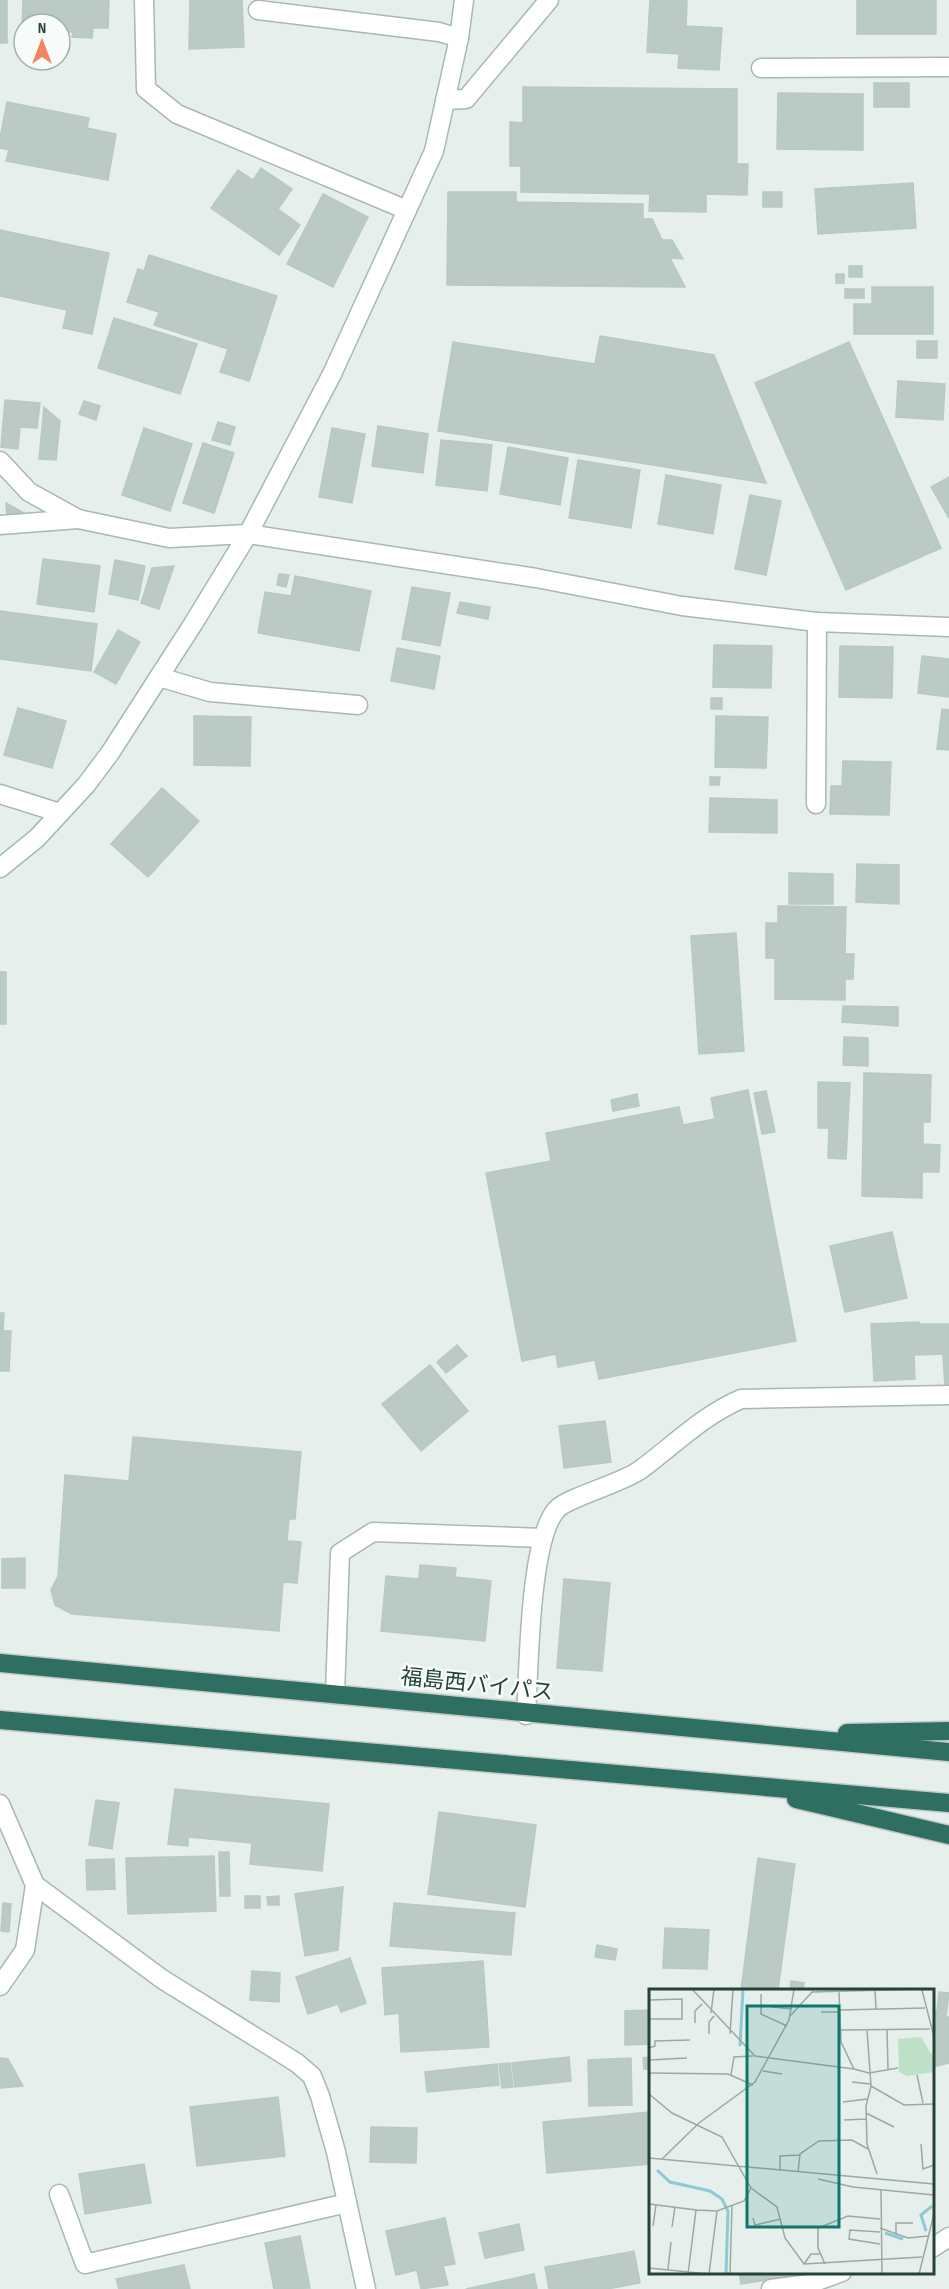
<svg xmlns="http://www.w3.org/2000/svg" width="949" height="2289" viewBox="0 0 949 2289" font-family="'Sofia Sans Condensed','Noto Sans JP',sans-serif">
<rect width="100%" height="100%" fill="#e6efeb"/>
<g fill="#bbcac4" stroke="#b8c9c2" stroke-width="1.5">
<rect x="0" y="0" width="7" height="43"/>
<polygon points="23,0 109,0 108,28 93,28 92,38 72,37 73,32 60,32 60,24 24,24 22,31"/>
<polygon points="190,0 242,0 244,47 189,49"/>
<polygon points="650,0 687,0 686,26 722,28 719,70 678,68 679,54 647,52"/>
<rect x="857" y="0" width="79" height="34"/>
<rect x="874" y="83" width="35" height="24"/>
<polygon points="523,87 737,89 737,164 748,164 747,195 706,194 706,212 649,211 650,194 521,192 521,166 510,166 510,122 523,123"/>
<polygon points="778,93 863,94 863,150 777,149"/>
<polygon points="7,102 89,118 87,128 116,134 108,180 6,161 9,150 0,148 0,138"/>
<polygon points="261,168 292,189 278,209 300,225 279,255 211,208 238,170 253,180"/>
<polygon points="913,183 916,228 818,234 815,189"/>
<polygon points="448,192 516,192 516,202 643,204 643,219 652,219 662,240 672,240 683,259 670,258 685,287 447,285"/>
<rect x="763" y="192" width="19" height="15"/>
<polygon points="323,194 368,217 333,287 287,264"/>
<polygon points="0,230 109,253 92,334 63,328 67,310 0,296"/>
<polygon points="149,255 277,296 249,381 220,372 228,349 154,325 159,312 127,302 138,269 144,271"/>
<rect x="849" y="266" width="13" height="11"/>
<rect x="836" y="274" width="8" height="9"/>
<polygon points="872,287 933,287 933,334 854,334 854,304 872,304"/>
<rect x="845" y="289" width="19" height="9"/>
<polygon points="114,318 197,344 180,394 98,368"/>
<polygon points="600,336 714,355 766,483 438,431 453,342 595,364"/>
<rect x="917" y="341" width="20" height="17"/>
<polygon points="849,342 941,548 846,590 755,383"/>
<polygon points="898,381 945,384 943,420 896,417"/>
<polygon points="5,400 40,403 37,428 20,427 18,449 1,447"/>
<polygon points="84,401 100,406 96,420 79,414"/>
<polygon points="44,407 60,421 56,460 39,459"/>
<polygon points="218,422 235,427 230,445 212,440"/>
<polygon points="378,426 428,434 423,473 372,466"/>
<polygon points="144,428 192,444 170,511 122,495"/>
<polygon points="332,428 365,434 352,503 319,497"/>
<polygon points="441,440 492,445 487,491 436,485"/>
<polygon points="203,443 234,453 214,513 183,503"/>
<polygon points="508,447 568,458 560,505 500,494"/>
<polygon points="578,460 640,470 631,528 569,518"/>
<polygon points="666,475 721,485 713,534 658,524"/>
<polygon points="949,477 949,518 931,487"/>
<polygon points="750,495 781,501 766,575 735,569"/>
<polygon points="6,503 24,513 22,519 7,518"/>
<polygon points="43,559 100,566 94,612 37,604"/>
<polygon points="115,560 145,566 138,600 109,594"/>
<polygon points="174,566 159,609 141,603 152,568"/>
<polygon points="279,574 289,575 286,587 277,585"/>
<polygon points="295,576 371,591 359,651 258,633 265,592 291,596"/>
<polygon points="412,587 450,593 440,646 402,639"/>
<polygon points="460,602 490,607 488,619 457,613"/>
<polygon points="0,611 97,624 91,671 0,659"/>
<polygon points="118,630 140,642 116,684 94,672"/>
<polygon points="714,645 772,646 771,688 713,687"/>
<polygon points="840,646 893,647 892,698 839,697"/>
<polygon points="397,648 440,656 434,689 391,681"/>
<polygon points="922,656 949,659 949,697 918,693"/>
<rect x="711" y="698" width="11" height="11"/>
<polygon points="18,708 66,721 52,768 4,755"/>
<polygon points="942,709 949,710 949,750 937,749"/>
<polygon points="194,716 251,717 250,766 194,765"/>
<polygon points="716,716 768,717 766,768 715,767"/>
<polygon points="843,761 891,762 889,815 830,814 831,786 842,786"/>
<polygon points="710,777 720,777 719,785 710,785"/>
<polygon points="162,788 199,821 148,877 111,844"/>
<polygon points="710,798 777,800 777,833 709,832"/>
<polygon points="857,864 899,865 899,904 856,902"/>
<polygon points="789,873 833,874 833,904 789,904"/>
<polygon points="778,906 846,907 845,954 854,954 853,979 845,979 845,1000 775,999 775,958 766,958 766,923 778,923"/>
<polygon points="736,933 744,1051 699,1054 691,936"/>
<rect x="0" y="972" width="6" height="52"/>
<polygon points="843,1006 898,1007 898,1026 842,1022"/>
<polygon points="844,1037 868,1038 868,1066 843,1065"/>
<polygon points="864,1073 931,1075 930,1122 923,1122 923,1144 940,1145 939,1172 922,1172 922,1198 862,1196"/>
<polygon points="818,1082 850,1083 846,1159 828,1158 829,1128 818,1128"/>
<polygon points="748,1090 796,1341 599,1379 595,1360 558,1367 556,1354 522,1361 486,1173 551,1161 546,1133 679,1107 683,1125 715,1119 711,1098"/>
<polygon points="766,1091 775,1132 762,1134 754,1093"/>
<polygon points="637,1094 639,1106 613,1111 611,1100"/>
<polygon points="892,1232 907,1298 845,1312 830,1246"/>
<polygon points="0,1313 4,1313 3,1331 11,1331 9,1371 0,1371"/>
<polygon points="919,1322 919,1324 949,1324 949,1386 945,1387 943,1354 914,1355 915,1379 874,1381 871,1324"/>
<polygon points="457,1345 467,1356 446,1373 437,1362"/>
<polygon points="430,1365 468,1411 421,1451 382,1404"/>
<polygon points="605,1421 611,1462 564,1468 559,1426"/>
<polygon points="133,1437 301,1452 295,1519 289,1519 287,1541 301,1542 297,1583 283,1582 279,1631 72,1614 55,1605 51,1590 58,1576 65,1475 129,1481"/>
<polygon points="25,1558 25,1588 2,1588 2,1559"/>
<polygon points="420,1565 456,1568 455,1577 491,1581 485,1641 381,1631 386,1576 419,1579"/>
<polygon points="564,1579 610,1583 602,1671 557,1668"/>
<polygon points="175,1789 329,1804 322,1871 250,1864 252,1843 188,1837 188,1846 168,1844"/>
<polygon points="96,1800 119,1803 112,1849 89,1845"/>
<polygon points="439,1812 536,1825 525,1907 428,1894"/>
<polygon points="219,1852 229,1852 230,1896 220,1896"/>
<polygon points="214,1856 216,1911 128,1914 126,1858"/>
<polygon points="758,1858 795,1864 778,1990 741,1990"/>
<polygon points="114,1859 115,1889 87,1890 86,1860"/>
<polygon points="343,1887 338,1950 305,1956 295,1894"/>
<rect x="245" y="1896" width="15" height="12"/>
<polygon points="279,1896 279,1905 268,1905 267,1897"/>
<polygon points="3,1903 11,1904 9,1932 1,1931"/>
<polygon points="394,1903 515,1913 511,1955 390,1946"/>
<polygon points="665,1928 709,1930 707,1969 663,1968"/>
<polygon points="597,1945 617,1949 615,1960 595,1957"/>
<polygon points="350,1958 366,2003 341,2012 338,2004 308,2014 296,1977"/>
<polygon points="483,1961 489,2047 401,2052 399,2013 385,2015 382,1968"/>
<polygon points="252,1971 280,1973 279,2002 250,2000"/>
<polygon points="791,1981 804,1983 803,1990 790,1990"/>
<polygon points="939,1992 949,1993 946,2017 949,2017 949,2063 932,2067 932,2010 937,2011"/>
<polygon points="650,2010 650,2044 625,2045 625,2011"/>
<polygon points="569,2057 571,2081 515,2087 512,2063"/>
<polygon points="650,2057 650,2069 644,2069 643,2058"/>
<polygon points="0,2058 8,2059 23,2086 0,2088"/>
<polygon points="631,2058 632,2105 589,2106 588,2060"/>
<polygon points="510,2063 513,2087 502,2088 499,2064"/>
<polygon points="497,2064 499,2085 427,2092 425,2072"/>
<polygon points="278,2097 285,2156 197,2166 190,2107"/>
<polygon points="650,2112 650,2164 547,2173 543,2122"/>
<polygon points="371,2127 417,2128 416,2163 370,2162"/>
<polygon points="144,2164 151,2203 85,2214 79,2174"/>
<polygon points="445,2218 455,2264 443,2266 448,2285 421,2289 417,2270 396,2275 386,2231"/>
<polygon points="519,2224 524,2250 485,2258 479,2233"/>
<polygon points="300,2236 310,2288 274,2289 265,2243"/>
<polygon points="634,2251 640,2283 607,2289 549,2289 545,2267"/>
<polygon points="184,2265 190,2289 119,2289 116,2279"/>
<polygon points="739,2272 792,2272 792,2276 741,2284"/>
<polygon points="534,2274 537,2289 466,2289"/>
</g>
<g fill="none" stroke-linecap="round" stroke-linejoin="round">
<g stroke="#a8b8b2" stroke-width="21">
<g id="street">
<polyline points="144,0 146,89 177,114 407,210"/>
<polyline points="258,10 439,32 459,38"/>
<polyline points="761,68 949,67"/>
<polyline points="445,100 466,99 549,0"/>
<polyline points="0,461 29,492 78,519 169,538 248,534 536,578 682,606 817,622 949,627"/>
<polyline points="0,525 78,519"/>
<polyline points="159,677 210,692 358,705"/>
<polyline points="0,794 60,813"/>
<polyline points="816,804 817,622"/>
<polyline points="335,1694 340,1553 373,1532 543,1538"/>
<path d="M526,1715C529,1670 529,1539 557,1509C569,1497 620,1484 640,1470C674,1445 702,1416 741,1399L949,1395"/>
<polyline points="0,1804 35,1885 162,1979 297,2063 312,2076 320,2096 336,2152 366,2289"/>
<polyline points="0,1986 25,1950 35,1885"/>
<polyline points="59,2194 85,2264 347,2203"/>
<polyline points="932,2248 949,2237"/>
<polyline points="771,2289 809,2284 842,2272"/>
</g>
</g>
<g stroke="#a4bbb3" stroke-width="21">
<polyline id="secondary" points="0,868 37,838 86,785 110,753 193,624 248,534 332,374 434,151 459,38 464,0"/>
</g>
<g stroke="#c2cac8" stroke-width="21">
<g id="highway">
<path d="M0,1663C316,1693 632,1725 949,1752"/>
<polyline points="0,1720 949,1803"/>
<polyline points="847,1733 949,1731"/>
<polyline points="796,1799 949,1835"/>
</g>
</g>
<use href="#street" stroke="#fff" stroke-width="18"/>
<use href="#secondary" stroke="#fff" stroke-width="18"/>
<use href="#highway" stroke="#2f6f62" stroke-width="18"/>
</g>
<g text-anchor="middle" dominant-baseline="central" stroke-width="5" stroke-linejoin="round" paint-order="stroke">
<g font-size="22" fill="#24423a" stroke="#f7fbf9">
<text transform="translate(477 1685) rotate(6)">福島西バイパス</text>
</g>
</g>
<g transform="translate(649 1989)">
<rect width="285" height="285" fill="#e6efeb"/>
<path d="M272,48L282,65L285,64V83L258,87L250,83L249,50Z" fill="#bfe0c8"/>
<path fill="none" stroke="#8ec9d4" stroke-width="3" d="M91,57L94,0M8,181L21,193L61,202L73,210L79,222L77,285M277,242L272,226L283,217M236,244L254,250"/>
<path fill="none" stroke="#98aaa4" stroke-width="1.5" d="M43,0L106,67L205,80M226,0L227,21M273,1L285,48M163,3L275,0M190,3L192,53L205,80L220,84L249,79M112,5V25L138,37M0,11L33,10V30H0M123,18L143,20M191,21L276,19M172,23H191M62,24L65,0M141,27L164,2M46,34V22L53,15M238,40L239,80M192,41L281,40M218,41L222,97L255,116L285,115M60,45V33L65,27M81,45L84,0M0,59L6,57V52L41,51M0,71L38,69M114,82L133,85M0,84L79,85L104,96M82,86L85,68L104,67M268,86L274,114M203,93L221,95M222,97L217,117L218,155L228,185M0,105L23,124L73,148L102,199L128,218L136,249L155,275L273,268M194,113L218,110M217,124L245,138M195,131L217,130M272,155L274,180L285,176M0,169L285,195M13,170L50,134L106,93L140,31L145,0M131,181V167L151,166M149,183L151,165L170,152L203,151L219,160M169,190L204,198L285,206M232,201L233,285M0,215L47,221L39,285M47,221L68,222L95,212L102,199M104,229L106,236L132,230M4,237L7,216M23,238L26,218M231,239L259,249L279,247M231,243L201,241L200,250L231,255M247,246V234H264M155,275L162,265H171M176,275L169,259V239L199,227L231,230M0,279L59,285M19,280L22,253M60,285L68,222M81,285L83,216M270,285L285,225"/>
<path fill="#0f766e" fill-opacity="0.15" stroke="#0f766e" stroke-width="3" d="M98,17H190V238H98Z"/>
<rect width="285" height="285" fill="none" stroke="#24423a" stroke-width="3"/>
</g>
<g transform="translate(42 42)"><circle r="28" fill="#f7fbf9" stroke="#a3b1ad" stroke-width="1.5"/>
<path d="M0-4.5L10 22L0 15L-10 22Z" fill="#f4845f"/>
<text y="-9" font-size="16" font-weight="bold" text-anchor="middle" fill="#24423a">N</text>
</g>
</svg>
